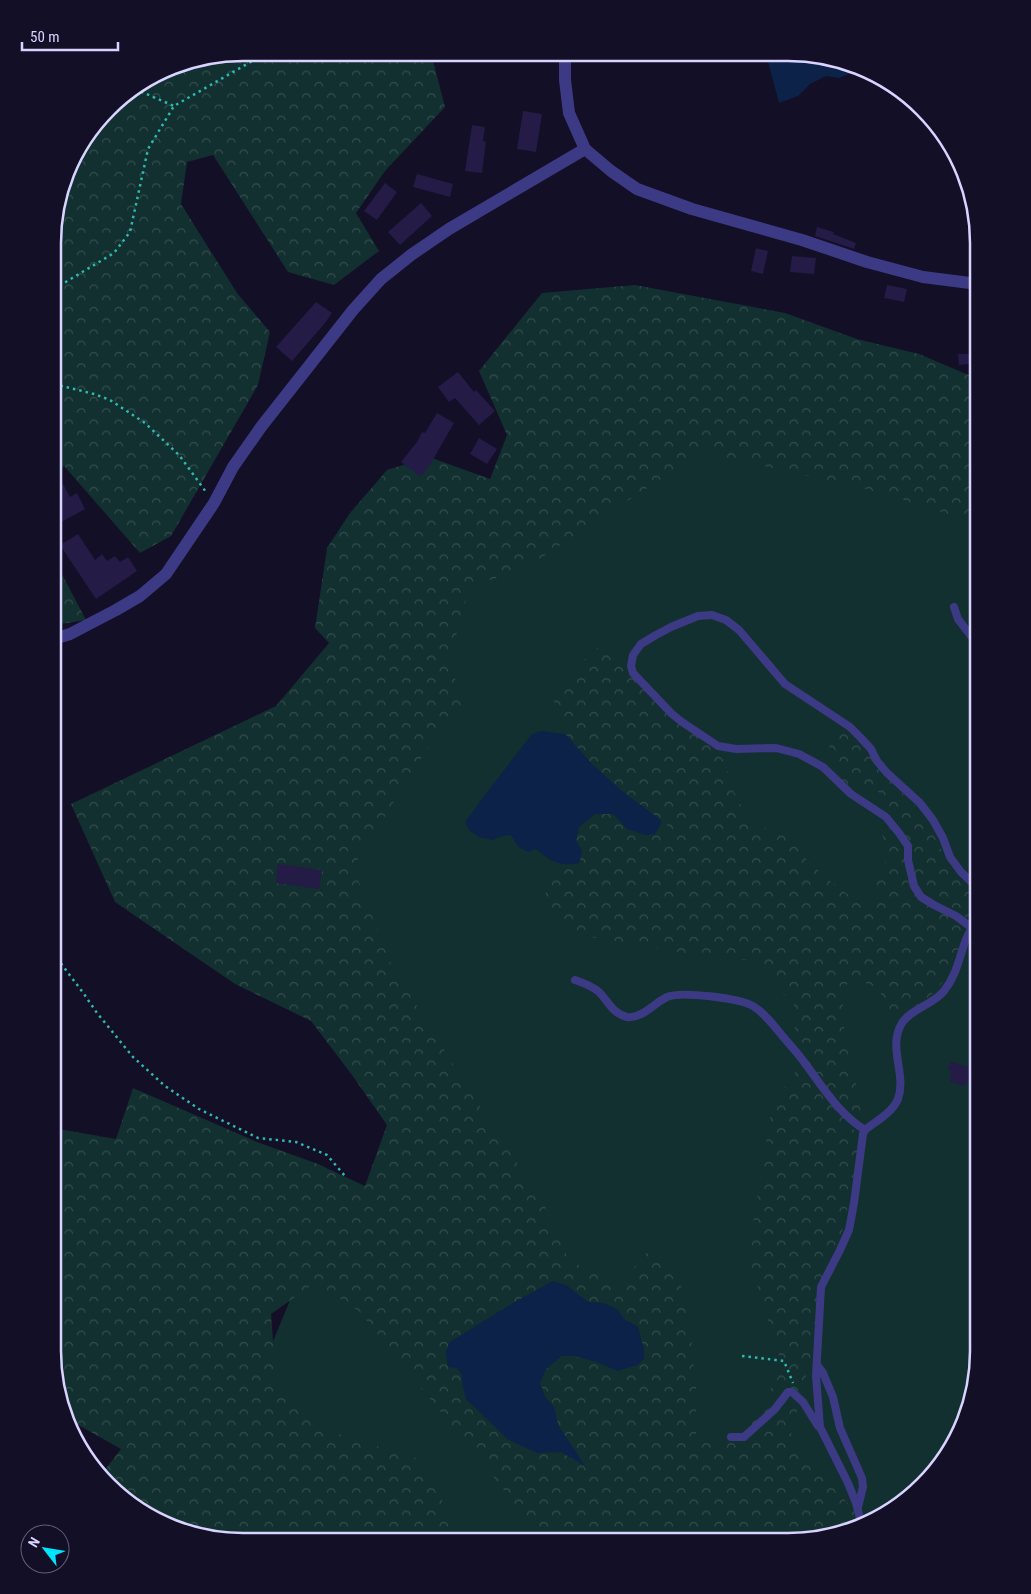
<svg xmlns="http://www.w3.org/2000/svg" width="1031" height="1594" viewBox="0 0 1031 1594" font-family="'Roboto Condensed',sans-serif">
<defs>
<pattern id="forest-crowns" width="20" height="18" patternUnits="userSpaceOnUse" patternTransform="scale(1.25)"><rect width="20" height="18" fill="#12302f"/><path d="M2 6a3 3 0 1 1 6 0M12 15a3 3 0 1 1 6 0" fill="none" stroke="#344d4e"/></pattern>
</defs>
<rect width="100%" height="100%" fill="#130f26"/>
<polygon fill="#12302f" points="978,386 978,1364 968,1413 939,1467 904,1502 861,1527 788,1541 218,1540 260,1373 290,1300 322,1268 409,1123 219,863 531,484"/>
<g fill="url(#forest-crowns)" fill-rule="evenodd">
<polygon points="243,53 431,53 445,107 385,171 356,213 379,251 334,285 288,272 213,155 187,162 181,204 237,293 270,332 258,385 171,536 140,553 64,466 54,475 54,218 72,158 117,100 170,67"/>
<path d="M635,285L785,313L857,339L919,354L978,379V524L882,493L702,452L521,571L470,586L449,661L465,708L440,728L353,867L391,964L469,1090L543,1202L569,1260L619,1285L650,1249L686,1292L696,1384V1441H739L783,1369L748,1255L772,1106L796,1071L794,1004L748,960H724L568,933L545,895L553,867L578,869L582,851L576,840L579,827L595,814L613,813L627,829L645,835L677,833L622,791L592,764L565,734L553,698L594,648L604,649L621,660L678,721L689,731L704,740L714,750L724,761L734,792L744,811L755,824L783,835L796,845L806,859L831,882L840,888L859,904L868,908L875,906L876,881L886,860L885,842L878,826L880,821L885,824L889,820L885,809L884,796C874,788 867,786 855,790C850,788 844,786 841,781C839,776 840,769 839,764C836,750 827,750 826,735C834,730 843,729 851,733C862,738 872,759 879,769C888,781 901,791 911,801C926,817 932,831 941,850C946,858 950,869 956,876C964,885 983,894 978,909C974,921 965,917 956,916L959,923L963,928C961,952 949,978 931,995C922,1003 912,1008 904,1017L885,1014L882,1007L881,992C870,982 861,981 847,984C837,1009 848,1054 855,1080C858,1093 862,1105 860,1119L858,1120L850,1116L848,1124L859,1135V1146L845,1223L839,1241L829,1253L815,1342L791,1434L862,1521L860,1527L788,1541H545L359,1311L315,1283L271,1314L277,1392L329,1431L419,1459L465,1541L218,1540L170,1527L127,1502L100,1476L121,1449L66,1418L53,1351V1128L116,1139L133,1088L257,1142L318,1164L365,1186L387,1125L352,1075L311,1021L235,984L115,902L71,804L276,706L329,643L315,628L327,548L350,513L387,470L429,457L490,479L507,435L479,371L542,293ZM554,1281L566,1285L588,1302L603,1303L617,1309L624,1319L638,1328L640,1337L637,1365L619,1371L598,1362L575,1356H562L546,1369L540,1383L545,1397L554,1407L558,1425L584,1465L561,1452L537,1453L509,1440L488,1419L462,1383V1375L457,1368L450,1342L508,1306Z"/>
<polygon points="54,559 86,620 54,625"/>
</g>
<g fill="#0c2248">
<polygon points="766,54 813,54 861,67 854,72 839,78 826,76 810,84 798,96 779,103"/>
<path d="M541,731L565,734L592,764L622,791L662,821L655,834L645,835L627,829L613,814H595L579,827L576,840L582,851L579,863C558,867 551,861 536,849L529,852C519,849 516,844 511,835L502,836L492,840L479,837L469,830L465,822L485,795L532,734Z"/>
<polygon points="553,1281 566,1285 588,1302 603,1303 617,1309 624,1319 638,1327 644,1350 644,1359 637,1365 618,1371 597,1362 575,1356 562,1356 546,1369 540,1383 545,1397 554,1407 558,1425 585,1466 561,1452 537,1453 509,1440 466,1399 462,1383 462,1375 457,1368 448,1367 446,1352 450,1342 508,1306"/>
</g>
<g fill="#241b47">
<polygon points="523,111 542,114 536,152 517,149"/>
<polygon points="472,125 485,127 483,141 486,142 482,173 465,171"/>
<polygon points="417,174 453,184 450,197 413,187"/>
<polygon points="385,183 397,192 377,220 364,211"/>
<polygon points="421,203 432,216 400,245 388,232"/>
<polygon points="817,227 834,232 833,234 856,243 854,249 815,236"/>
<polygon points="756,248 768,251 763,274 751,271"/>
<polygon points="792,256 816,258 814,274 790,272"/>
<polygon points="887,285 907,289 904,302 884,298"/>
<polygon points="316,302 332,313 325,323 292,361 276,347"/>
<polygon points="958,354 969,354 969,364 959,365"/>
<polygon points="458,372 474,392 476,390 495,411 479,425 455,398 449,402 438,387"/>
<polygon points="437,413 454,423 431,463 421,477 401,462 417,442 422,432 425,433"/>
<polygon points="479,438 497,449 487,464 470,454"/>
<polygon points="54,468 70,497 77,493 85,509 54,526"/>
<polygon points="78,534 95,560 102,554 107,561 115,556 120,562 128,557 137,571 96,599 60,545"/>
<polygon points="278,864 322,870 319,889 276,883"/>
<polygon points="951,1061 975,1070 970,1080 963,1086 950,1081 951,1071 948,1069"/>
</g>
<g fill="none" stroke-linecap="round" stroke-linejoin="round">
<g stroke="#2fb8b0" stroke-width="2.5" stroke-dasharray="2.5 4" stroke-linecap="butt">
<polyline points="135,89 174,106"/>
<polyline points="54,289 114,253 130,232 148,149 174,106 266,53"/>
<polyline points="54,384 94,394 110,400 145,423 179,455 206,492"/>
<polyline points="53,953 84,994 97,1013 133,1057 165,1086 199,1109 258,1138 296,1142 327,1155 345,1176"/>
<polyline points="742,1356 784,1361 793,1383"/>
</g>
<g stroke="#3d3a85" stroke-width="8">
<polyline points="954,607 958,619 978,645"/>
<polyline points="972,928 956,916 934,905 921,897 914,886 908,860 908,846 899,833 886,817 851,794 823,767 799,754 776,748 736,749 718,746 682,722 672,714 633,673 631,666 633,655 641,644 656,635 671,627 698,616 712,615 726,620 739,630 785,684 850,727 861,738 871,749 877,761 887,773 920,803 933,820 943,838 950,857 961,872 978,888"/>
<path d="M575,980C584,983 592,986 599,992C608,1001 613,1014 627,1017C642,1019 654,1003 667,997C681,991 739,998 753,1006C764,1013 772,1023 780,1033C788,1043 797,1052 804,1062C823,1087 838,1113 865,1130"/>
<polyline points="817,1365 823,1373 833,1397 840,1428 862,1478 863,1487 858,1507"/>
<polyline points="731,1437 744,1437 775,1409 788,1392 792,1392 803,1402 818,1426"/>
<path d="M862,1526L856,1503L848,1483L820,1427L816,1376L821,1287L840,1250L849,1230L854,1203L863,1134L865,1130C875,1122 893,1112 898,1099C907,1074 887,1047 902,1023C912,1008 933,1005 944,991C956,976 959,959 965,942C968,933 973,926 978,918"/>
</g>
<polyline stroke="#3d3a85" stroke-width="12" points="565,53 565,80 569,113 585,149 611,171 637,189 692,209 802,240 867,262 923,277 978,284"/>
<polyline stroke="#3d3a85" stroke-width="12" points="54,639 70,634 116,610 140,596 166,574 214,503 233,467 261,427 353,310 381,279 411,255 449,229 585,149"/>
</g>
<path d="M0 0H1031V1594H0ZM243 61H788A182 182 0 0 1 970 243V1351A182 182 0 0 1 788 1533H243A182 182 0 0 1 61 1351V243A182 182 0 0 1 243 61Z" fill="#130f26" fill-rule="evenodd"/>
<path fill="none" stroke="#d9d4ff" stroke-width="2.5" d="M243 61H788A182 182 0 0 1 970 243V1351A182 182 0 0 1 788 1533H243A182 182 0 0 1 61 1351V243A182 182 0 0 1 243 61Z"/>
<g transform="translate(45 1549) rotate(301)"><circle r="24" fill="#130f26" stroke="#625e7d"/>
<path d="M0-4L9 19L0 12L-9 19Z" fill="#00e5ff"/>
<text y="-8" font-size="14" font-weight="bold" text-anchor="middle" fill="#d9d4ff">N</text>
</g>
<path d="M22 42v8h96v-8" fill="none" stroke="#d9d4ff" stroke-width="2.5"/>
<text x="30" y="42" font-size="15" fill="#d9d4ff" stroke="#130f26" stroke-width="4" paint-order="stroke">50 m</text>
</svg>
